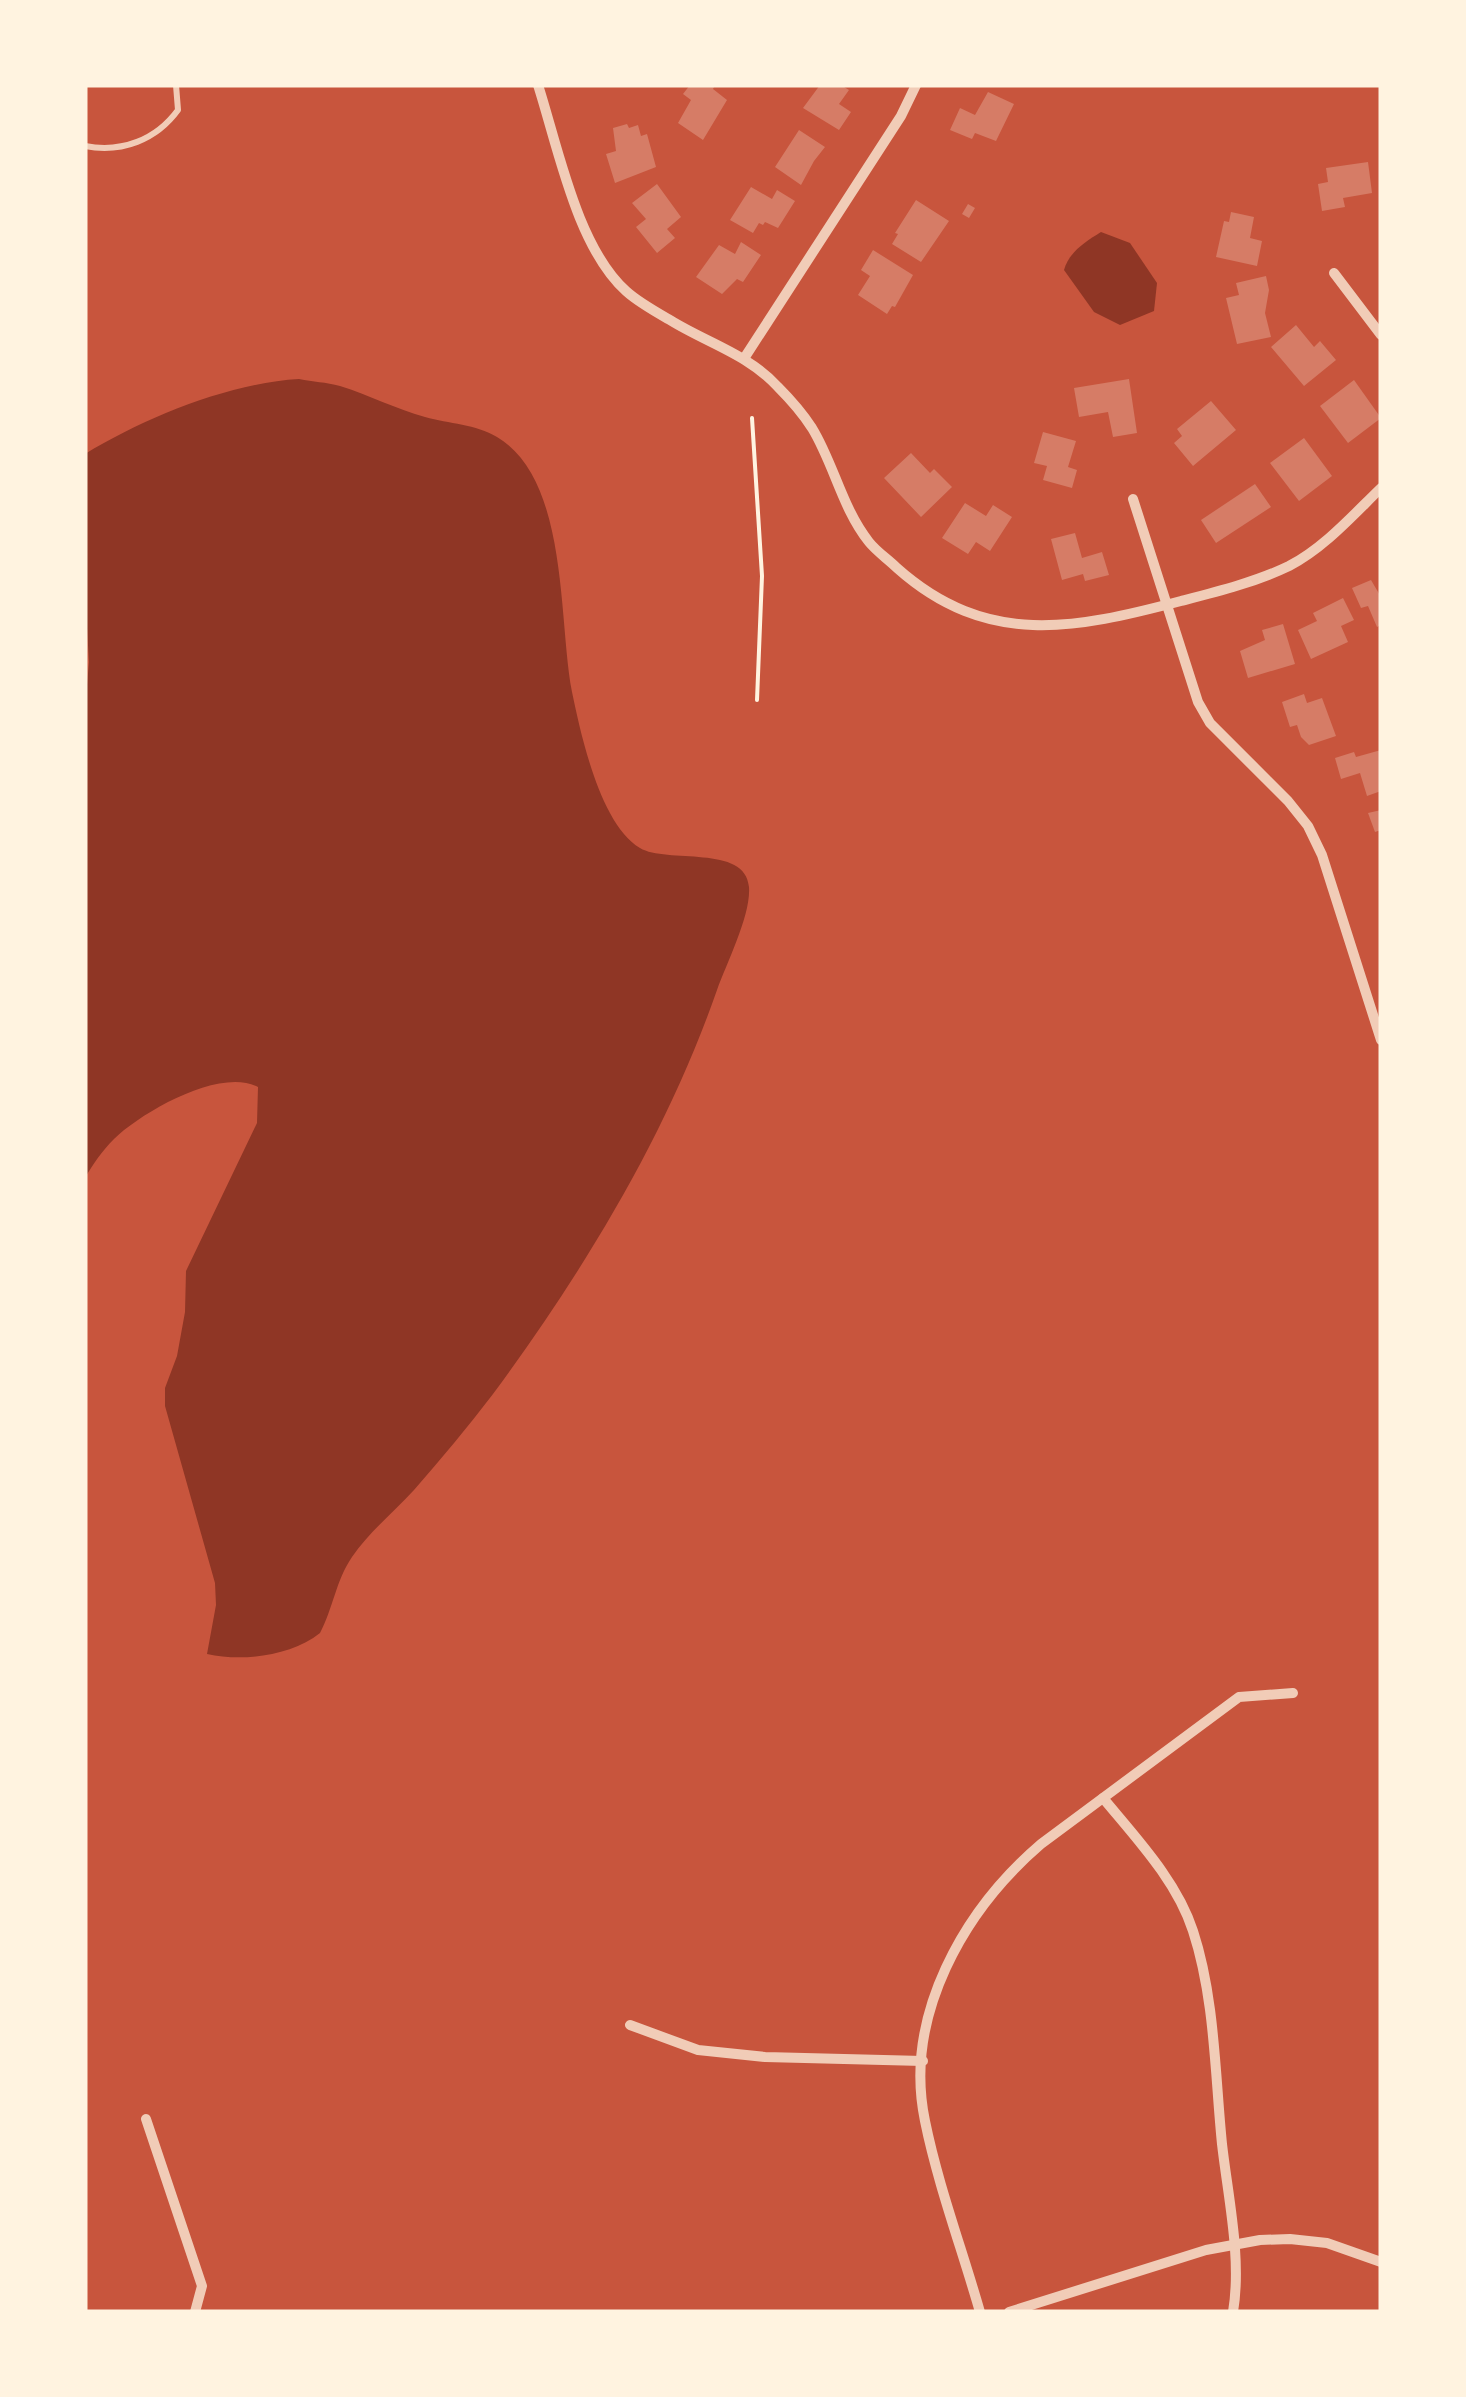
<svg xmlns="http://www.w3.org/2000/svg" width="1466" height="2397" viewBox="0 0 1466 2397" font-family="Poppins,sans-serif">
<rect width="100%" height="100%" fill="#c8553d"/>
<g fill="#8f3625">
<path d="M1101,232L1130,243L1157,283L1154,311L1120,325L1094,312L1064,270C1069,252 1085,242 1101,232Z"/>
<path d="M299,379C313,382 326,382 340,386C369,395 396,409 425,417C449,424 476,424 497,437C569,480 558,619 572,692C581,735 600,824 640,848C666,864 746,844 749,887C751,915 727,962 717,990C666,1136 585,1269 493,1394C468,1427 441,1459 414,1490C394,1512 369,1532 352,1557C336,1580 333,1609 320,1633C291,1656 243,1662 207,1654L216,1605L215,1583L165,1406V1388L177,1356L185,1312L186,1271L257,1123L258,1087C220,1067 142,1112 114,1139C102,1151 93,1164 85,1178V707L89,662L85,594V454C144,418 229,383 299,379Z"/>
</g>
<g fill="#d67c66">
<polygon points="690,85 715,85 713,89 727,100 703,140 678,123 691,100 683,94"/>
<polygon points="820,85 841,85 849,90 839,104 851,112 839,130 803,108"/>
<polygon points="988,92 1014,104 996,141 975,133 972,139 950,130 960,108 975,115"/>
<polygon points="627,124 629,128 638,125 641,136 647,134 656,167 615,183 606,154 616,151 613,128"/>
<polygon points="799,130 825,147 814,161 801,185 775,167"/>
<polygon points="1368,162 1372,193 1343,198 1345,207 1322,211 1318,184 1328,182 1326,168"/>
<polygon points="657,184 681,217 667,229 675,238 657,253 636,227 646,219 632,203"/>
<polygon points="751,187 772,199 777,190 795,201 778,228 765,222 763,225 759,223 753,233 730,220"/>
<polygon points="916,200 949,221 921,262 892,244 898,234 895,233"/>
<polygon points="968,204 975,208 969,218 962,214"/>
<polygon points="1231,212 1254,217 1250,238 1262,241 1257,266 1216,257 1224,221 1229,222"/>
<polygon points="741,242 761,255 743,282 737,279 722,294 696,277 719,245 735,254"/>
<polygon points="873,250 913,275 895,307 892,306 887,314 858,295 870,276 861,270"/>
<polygon points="1266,276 1269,290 1265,313 1271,337 1237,344 1226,298 1239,295 1236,283"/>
<polygon points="1296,325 1314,347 1320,341 1336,360 1304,386 1271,347"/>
<polygon points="1129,379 1137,433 1113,437 1108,412 1079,417 1074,388"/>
<polygon points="1354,380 1381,418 1348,443 1320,406"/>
<polygon points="1211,401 1236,430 1193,466 1174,443 1182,436 1177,429"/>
<polygon points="1043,432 1076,441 1068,467 1077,470 1072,488 1043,480 1047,466 1034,463"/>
<polygon points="1304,438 1332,476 1299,501 1270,463"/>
<polygon points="911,453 930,473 934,469 952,487 921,517 884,478"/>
<polygon points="1255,484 1271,507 1216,543 1201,520"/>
<polygon points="965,503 986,516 993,505 1012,517 990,551 976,542 968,554 942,538"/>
<polygon points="1075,533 1082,558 1102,552 1109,575 1085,581 1083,574 1062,580 1051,539"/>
<polygon points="1371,580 1381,597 1381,625 1377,627 1368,606 1361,608 1352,588"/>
<polygon points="1343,598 1354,620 1341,626 1348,642 1311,659 1298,630 1317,621 1313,613"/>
<polygon points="1283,624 1295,664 1248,678 1240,651 1265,640 1262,630"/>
<polygon points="1304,694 1307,703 1322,698 1336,736 1309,745 1301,737 1297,725 1290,727 1282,702"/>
<polygon points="1381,750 1381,791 1367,796 1360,773 1341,779 1335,758 1354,752 1356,757"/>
<polygon points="1381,810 1381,830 1375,832 1368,813"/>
</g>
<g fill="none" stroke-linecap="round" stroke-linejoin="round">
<polyline stroke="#fff3e0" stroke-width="4" points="752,418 762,576 757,700"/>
<path stroke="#f1ccb7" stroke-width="6" d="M85,146C122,153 156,140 178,110L176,85"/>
<g stroke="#f1ccb7" stroke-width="10">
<path d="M538,85C558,147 577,247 626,291C638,302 656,312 670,320C707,343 748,354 778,387C790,399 803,414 812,428C834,464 842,508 869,542C877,552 888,559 897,568C987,648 1075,629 1181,601C1216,592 1256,582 1289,566C1324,548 1353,515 1381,488"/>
<polyline points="1334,273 1381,335"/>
<polyline points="745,357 901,116 916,85"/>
<polyline points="1133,499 1198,702 1210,723 1288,801 1308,826 1322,855 1381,1040"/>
<path d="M1103,1798C1136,1838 1177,1881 1193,1931C1215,1998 1215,2075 1222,2144C1228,2197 1242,2259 1233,2312"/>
<polyline points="630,2025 698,2050 765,2057 923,2061"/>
<polyline points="146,2119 202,2286 195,2312"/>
<path d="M980,2312C962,2249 938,2185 925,2121C903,2016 964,1910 1041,1844L1239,1697L1293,1693"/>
<polyline points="1009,2312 1206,2250 1260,2240 1290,2239 1327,2243 1381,2262"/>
</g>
</g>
<rect width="1466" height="2397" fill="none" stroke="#fff3e0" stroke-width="175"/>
</svg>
